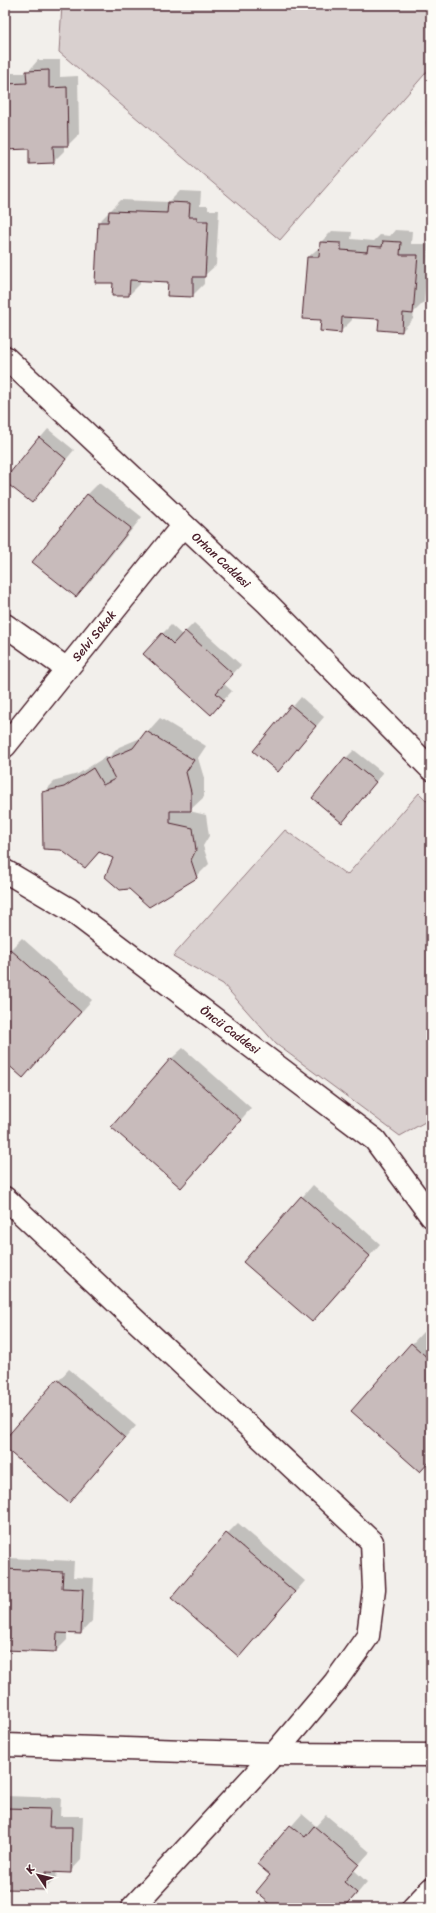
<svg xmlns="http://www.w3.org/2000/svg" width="436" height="1913" viewBox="0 0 436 1913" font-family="Sriracha,sans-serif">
<rect width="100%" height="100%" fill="#f2efeb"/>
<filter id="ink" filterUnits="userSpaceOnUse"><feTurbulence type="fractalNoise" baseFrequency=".025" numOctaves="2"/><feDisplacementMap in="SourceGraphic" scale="8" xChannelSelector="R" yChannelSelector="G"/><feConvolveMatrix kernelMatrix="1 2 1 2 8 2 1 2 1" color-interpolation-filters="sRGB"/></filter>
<g filter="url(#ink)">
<g fill="#d9d0cf" stroke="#92787d">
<polygon points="62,5 431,5 431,67 280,240 59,52"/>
<polygon points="419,793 431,805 431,1129 425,1122 400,1136 276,1044 223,984 173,956 285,830 347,875"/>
</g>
<g fill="#0003">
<polygon points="38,60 60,60 60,77 78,76 79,134 68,145 64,145 64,151 53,162 30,148 5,149 5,66 6,73 27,73"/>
<polygon points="180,191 201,192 200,206 208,206 208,210 219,210 216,265 204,276 204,284 192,296 169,281 140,280 140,284 129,295 114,283 99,222 121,200 169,202"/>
<polygon points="395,230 412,231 411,244 428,244 424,302 414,312 413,319 402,331 380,318 352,316 352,320 340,332 308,257 321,246 321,242 332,231 352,232 351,239 374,241 380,235 390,236"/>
<polygon points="48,429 74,450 31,502 5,480"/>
<polygon points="99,483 142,517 87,585 76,596 34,562 88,494"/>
<polygon points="194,623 241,665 224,684 232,691 211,714 162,634 171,625 182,635"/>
<polygon points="301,697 324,717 286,762 255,751"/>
<polygon points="160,718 206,746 198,758 204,778 204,797 189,811 206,815 209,836 203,846 209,864 196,877 114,857 100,852 85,867 43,793 56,780 78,774 107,756 108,758 119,747 143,737"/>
<polygon points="354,750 383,773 342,822 346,758"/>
<polygon points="22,938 92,1000 34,1065 5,1061 5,955"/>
<polygon points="183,1048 251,1108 192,1176 171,1059"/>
<polygon points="313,1185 380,1244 323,1310 244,1262"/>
<polygon points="423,1332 431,1340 431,1460 420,1471 412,1344"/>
<polygon points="69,1369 136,1426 69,1502 5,1446 5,1441"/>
<polygon points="238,1523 305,1581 239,1656 227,1534"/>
<polygon points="9,1558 74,1561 73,1577 94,1578 92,1621 81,1633 67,1632 67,1640 56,1651 5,1649 5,1562"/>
<polygon points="5,1796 61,1798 60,1816 83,1816 81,1860 70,1872 57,1871 56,1878 45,1889 5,1888"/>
<polygon points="302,1814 316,1826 326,1815 370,1852 354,1870 367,1882 345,1908 276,1908 271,1875 258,1864"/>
</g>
<g fill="#c8bbbb" stroke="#4a1f2b">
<polygon points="49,70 49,88 67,87 68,146 53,146 54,163 29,164 29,149 5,150 5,84 27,83 26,71"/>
<polygon points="427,121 431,121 431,187"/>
<polygon points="168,202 190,203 189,217 197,217 197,221 208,221 205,277 193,277 193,297 167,296 168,282 130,280 129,296 112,296 113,283 95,283 98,222 108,222 109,211 167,213"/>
<polygon points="383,241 401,242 400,255 418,255 413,314 403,313 402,332 378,330 379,319 342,317 341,333 320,331 321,320 302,319 307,257 319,257 320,242 341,243 341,250 367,252 368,246 382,247"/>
<polygon points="39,437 66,459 32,503 5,482 5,479"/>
<polygon points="87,494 131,528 76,597 32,562"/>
<polygon points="185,631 233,674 216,693 224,700 211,715 143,654 162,633 173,644"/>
<polygon points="291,705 316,726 278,772 253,751"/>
<polygon points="146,731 194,760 186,772 191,792 191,811 170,811 170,823 193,828 196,850 191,860 197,878 149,907 129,889 120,890 105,877 113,858 99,852 85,868 61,850 43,849 42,792 64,787 93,768 103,785 115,779 105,760 133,748"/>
<polygon points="345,757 376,782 342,823 312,798"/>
<polygon points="10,949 81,1012 23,1078 5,1062 5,954"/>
<polygon points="171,1058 241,1120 181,1188 111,1127"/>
<polygon points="301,1196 370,1256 312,1322 243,1262"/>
<polygon points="411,1343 431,1361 431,1460 420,1472 351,1411"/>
<polygon points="57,1379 125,1438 69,1503 5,1448 5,1439"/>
<polygon points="226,1533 295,1592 239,1657 171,1598"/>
<polygon points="5,1569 63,1572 62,1588 83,1589 81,1634 57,1633 56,1652 5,1650"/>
<polygon points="5,1808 50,1809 49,1827 72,1827 71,1873 46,1872 45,1890 5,1889"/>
<polygon points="290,1825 305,1837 314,1826 359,1864 344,1882 357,1893 344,1908 275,1908 256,1892 270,1875 257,1864"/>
</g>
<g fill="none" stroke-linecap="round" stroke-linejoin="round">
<g stroke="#4a1f2b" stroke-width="25">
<g id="minor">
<polyline points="5,357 267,603 431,769"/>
<polyline points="5,625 67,669"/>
<polyline points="5,746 183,525"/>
<polyline points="5,871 69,909 375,1140 431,1216"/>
<polyline points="5,1198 372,1542 374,1589 368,1636 335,1682 274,1754 132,1908"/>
<polyline points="5,1745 274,1754 431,1755"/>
<polyline points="413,1908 431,1889"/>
</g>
</g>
<use href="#minor" stroke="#fdfcf7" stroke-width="22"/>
</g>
</g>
<g text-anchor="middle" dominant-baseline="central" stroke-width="3" stroke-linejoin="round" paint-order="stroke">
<g font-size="12" fill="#4a1f2b" stroke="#fdfcf7">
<text transform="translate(221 560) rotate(43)">Orhan Caddesi</text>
<text transform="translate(94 636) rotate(-51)">Selvi Sokak</text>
<text transform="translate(230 1030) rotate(37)">Öncü Caddesi</text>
</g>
</g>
<rect width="436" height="1913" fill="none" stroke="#fdfcf7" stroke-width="20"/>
<rect x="10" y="10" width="416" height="1893" fill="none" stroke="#4a1f2b" stroke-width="1.5" filter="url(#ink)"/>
<g transform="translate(38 1875) rotate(305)" stroke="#fdfcf7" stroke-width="3" paint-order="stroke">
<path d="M0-3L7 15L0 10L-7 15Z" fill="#4a1f2b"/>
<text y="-6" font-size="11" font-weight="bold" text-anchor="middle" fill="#4a1f2b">K</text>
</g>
</svg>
